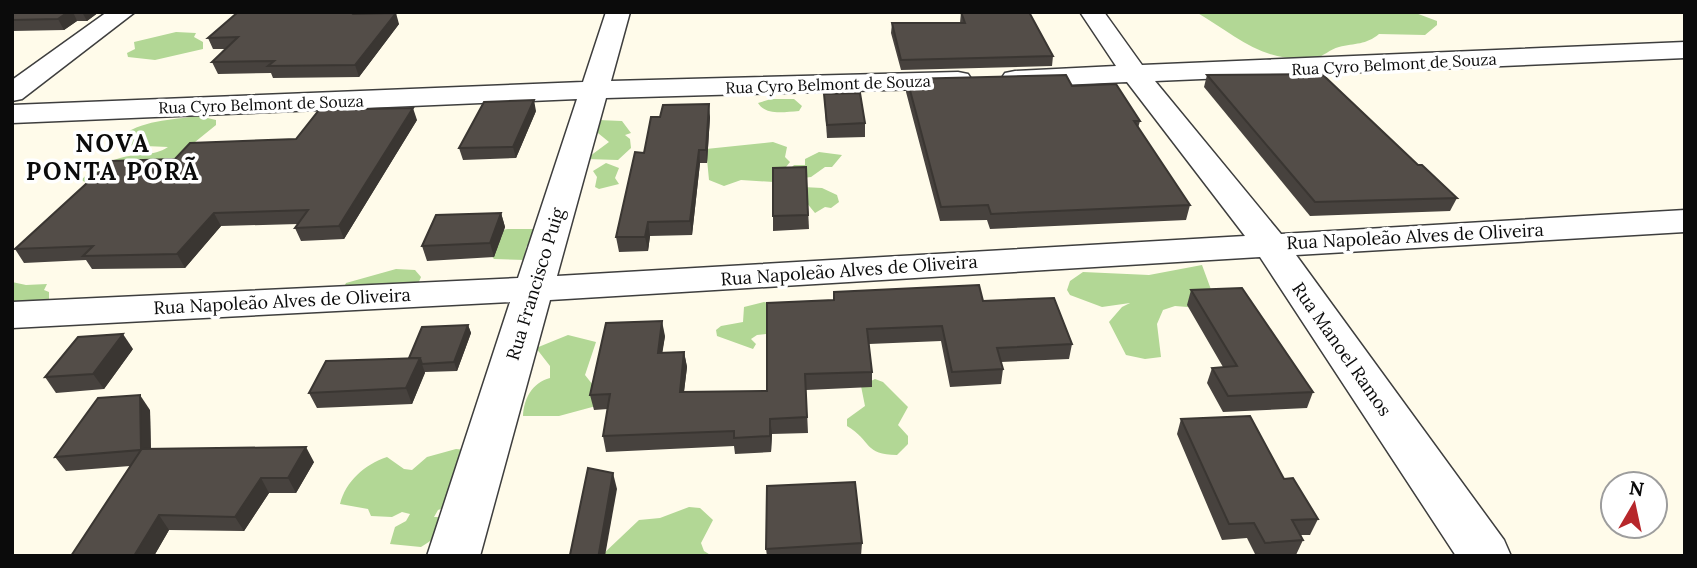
<svg xmlns="http://www.w3.org/2000/svg" width="1697" height="568" viewBox="0 0 1697 568" font-family="Lora,serif">
<rect width="100%" height="100%" fill="#fffbea"/>
<g fill="#b2d795">
<path d="M1196,12H1413L1437,21V25L1425,35L1379,34C1366,45 1355,43 1339,47C1330,49 1323,57 1315,58C1263,64 1237,36 1196,12Z"/>
<polygon points="176,32 196,33 194,37 203,42 203,49 155,60 128,57 127,53 135,49 134,42"/>
<path d="M771,99H794L802,106L799,111C784,112 766,116 758,103Z"/>
<path d="M199,116L216,120V125L195,142L199,152L87,183L81,180C92,170 105,162 120,158C136,153 153,157 168,147L123,145L118,138C141,120 171,120 199,116Z"/>
<polygon points="598,120 622,121 631,133 625,135 630,139 631,148 618,160 586,159 609,142 593,129"/>
<polygon points="773,142 787,147 785,157 790,162 774,182 741,180 724,186 709,180 706,149"/>
<polygon points="819,152 842,155 832,167 825,167 811,177 803,178 791,168 794,165 805,165 805,159"/>
<polygon points="606,163 619,168 615,178 619,184 599,189 595,187 597,177 593,171"/>
<polygon points="803,187 822,188 837,195 839,202 831,208 825,207 815,213 801,196"/>
<polygon points="508,229 534,229 536,239 526,247 525,260 494,259 488,252 501,230"/>
<polygon points="1202,265 1213,295 1200,308 1175,306 1163,310 1157,324 1161,357 1145,359 1126,355 1109,322 1122,307 1130,303 1102,307 1070,295 1067,290 1070,281 1083,272 1149,275"/>
<polygon points="396,269 415,270 421,277 417,286 341,293 346,283"/>
<polygon points="12,282 26,285 47,284 44,290 49,292 49,301 12,310"/>
<polygon points="764,302 777,305 782,332 757,335 751,339 756,344 753,349 717,336 716,330 721,326 743,322 744,307"/>
<path d="M568,335L596,342L585,375L600,394L596,406L559,416H523C524,398 532,383 550,378V366L536,348Z"/>
<path d="M875,379L883,382L908,407L898,425L908,436V444L897,455C864,455 872,441 847,426V419L865,406L861,386Z"/>
<path d="M456,449L466,450L459,502L438,510L434,517H438C444,533 433,540 421,547L390,544L395,527L406,521L410,514L402,512L392,517L371,516L368,509L340,504C346,481 364,465 387,457L404,469L412,470L427,457Z"/>
<polygon points="689,507 700,508 713,520 701,543 704,551 712,556 601,556 639,520 660,518"/>
</g>
<g fill="none" stroke-linecap="round" stroke-linejoin="round">
<g stroke="#3e3e3e" stroke-width="3">
<g id="minor">
<polygon points="107,12 135,12 22,99 12,101 12,80"/>
<polygon points="606,12 630,12 611,81 958,72 968,74 972,80 968,86 958,88 606,98 557,276 1245,236 1127,82 1015,87 1005,85 1001,79 1005,73 1015,71 1116,66 1080,12 1104,12 1142,65 1685,42 1685,58 1155,81 1281,234 1685,210 1685,232 1296,255 1504,540 1511,556 1456,556 1260,257 550,300 480,556 427,556 510,302 12,328 12,302 518,278 577,99 12,123 12,105 583,82"/>
</g>
</g>
<use href="#minor" fill="#fff" fill-rule="evenodd"/>
</g>
<g fill="#47423e">
<polygon points="12,12 99,12 87,21 77,21 64,30 12,31"/>
<polygon points="238,12 368,12 368,13 399,24 359,77 273,78 271,73 218,74 212,62 226,49 213,49 208,38"/>
<polygon points="961,12 1053,56 1052,66 901,70 891,33 892,23 960,23"/>
<polygon points="1207,75 1418,165 1457,198 1450,211 1310,216 1204,87"/>
<polygon points="907,79 1072,86 1140,121 1138,128 1190,205 1186,220 990,229 987,220 940,221 906,92"/>
<polygon points="824,94 865,123 865,137 827,138"/>
<polygon points="536,111 516,158 463,160 459,148"/>
<polygon points="710,117 707,163 700,163 692,235 650,236 648,251 619,252 616,237 644,153"/>
<polygon points="417,120 344,239 301,241 295,228 298,224 221,226 185,268 92,269 86,260 24,263 15,249 175,159"/>
<polygon points="806,167 809,229 773,231 773,216"/>
<polygon points="501,213 505,227 494,257 427,261 422,246"/>
<polygon points="1191,290 1313,392 1307,408 1223,412 1207,383 1212,368 1223,367 1187,305"/>
<polygon points="834,292 983,301 1072,344 1069,359 1001,362 1003,369 1001,384 950,387 941,341 869,344 872,372 872,387 806,390 808,433 772,434 771,452 735,454 734,446 606,452 603,436 608,409 594,410 590,395 665,336 662,352 684,352 687,367 684,392 767,391 834,300"/>
<polygon points="468,325 471,333 457,371 425,372 412,404 317,408 309,393 409,358"/>
<polygon points="133,349 104,389 56,393 45,377"/>
<polygon points="150,410 151,449 314,462 296,493 269,493 244,531 169,530 154,556 71,556 130,466 66,471 55,457"/>
<polygon points="1181,419 1284,479 1318,519 1310,535 1301,535 1303,540 1296,555 1256,556 1247,538 1222,540 1177,434"/>
<polygon points="862,543 861,556 767,556 766,549"/>
</g>
<g fill="#3a3632">
<polygon points="68,12 73,12 77,21 64,30 58,19"/>
<polygon points="82,12 99,12 87,21"/>
<polygon points="396,13 399,24 359,77 355,65"/>
<polygon points="534,100 536,111 516,158 513,147"/>
<polygon points="709,104 710,117 707,163 706,150"/>
<polygon points="413,108 417,120 344,239 339,226"/>
<polygon points="699,150 700,163 692,235 690,221"/>
<polygon points="214,213 221,226 185,268 177,254"/>
<polygon points="501,213 505,227 494,257 490,243"/>
<polygon points="648,222 650,236 648,251 645,237"/>
<polygon points="662,321 665,336 660,368 658,353"/>
<polygon points="468,325 471,333 457,371 454,362"/>
<polygon points="123,334 133,349 104,389 93,374"/>
<polygon points="684,352 687,367 682,407 680,392"/>
<polygon points="420,358 425,373 412,404 406,388"/>
<polygon points="140,395 150,410 151,464 141,449"/>
<polygon points="770,419 772,434 771,452 770,436"/>
<polygon points="306,447 314,462 296,493 288,478"/>
<polygon points="613,473 617,489 605,556 600,556 599,553"/>
<polygon points="261,478 269,493 244,531 235,517"/>
<polygon points="159,515 169,530 154,556 134,556"/>
</g>
<g fill="#534d48" stroke="#3a3632" stroke-width="2">
<polygon points="12,12 68,12 58,19 12,20"/>
<polygon points="238,12 356,12 354,14 396,13 355,65 268,66 274,61 212,62 238,37 208,38"/>
<polygon points="961,12 1029,12 1053,56 901,60 892,23 965,23"/>
<polygon points="1322,74 1418,165 1422,165 1457,198 1315,202 1207,75"/>
<polygon points="1066,75 1072,86 1116,84 1140,121 1134,121 1190,205 991,214 988,205 941,207 907,79"/>
<polygon points="860,93 865,123 827,125 824,94"/>
<polygon points="534,100 513,147 459,148 484,102"/>
<polygon points="709,104 706,150 699,150 690,221 648,222 645,237 616,237 635,152 644,153 651,117 660,117 663,105"/>
<polygon points="413,108 339,226 295,228 308,210 214,213 177,254 83,256 93,246 15,249 111,161 175,159 190,143 296,139 319,110"/>
<polygon points="806,167 808,215 773,216 773,168"/>
<polygon points="501,213 490,243 422,246 436,215"/>
<polygon points="979,285 983,301 1054,298 1072,344 997,348 1003,369 952,372 942,326 867,329 872,372 805,374 807,417 770,419 770,436 734,438 734,431 603,436 610,394 590,395 606,323 662,321 658,353 684,352 680,392 767,391 767,303 834,300 834,292"/>
<polygon points="1242,288 1313,392 1228,396 1212,368 1237,366 1191,290"/>
<polygon points="468,325 454,362 422,364 420,358 409,358 422,327"/>
<polygon points="123,334 93,374 45,377 78,337"/>
<polygon points="420,358 406,388 309,393 326,361"/>
<polygon points="140,395 141,449 306,447 288,478 261,478 235,517 159,515 134,556 71,556 141,450 55,457 98,398"/>
<polygon points="1250,416 1284,479 1293,478 1318,519 1292,520 1303,540 1265,543 1254,523 1229,524 1181,419"/>
<polygon points="588,468 613,473 599,553 604,553 604,556 561,556 570,555"/>
<polygon points="855,482 862,543 766,549 767,486"/>
</g>
<g text-anchor="middle" dominant-baseline="central" stroke-width="7" stroke-linejoin="round" paint-order="stroke">
<g font-size="16" fill="#0b0b0b" stroke="#fff">
<text transform="translate(1394 64) rotate(-3)">Rua Cyro Belmont de Souza</text>
<text transform="translate(828 84) rotate(-2)">Rua Cyro Belmont de Souza</text>
<text transform="translate(261 104) rotate(-2)">Rua Cyro Belmont de Souza</text>
</g>
<g font-size="18" fill="#0b0b0b" stroke="#fff">
<text transform="translate(1415 236) rotate(-3)">Rua Napoleão Alves de Oliveira</text>
<text transform="translate(849 270) rotate(-4)">Rua Napoleão Alves de Oliveira</text>
<text transform="translate(535 284) rotate(-73)">Rua Francisco Puig</text>
<text transform="translate(282 301) rotate(-3)">Rua Napoleão Alves de Oliveira</text>
<text transform="translate(1342 349) rotate(55)">Rua Manoel Ramos</text>
</g>
<g font-size="24" font-weight="bold" letter-spacing="2" fill="#0b0b0b" stroke="#fff">
<text x="113" y="143">NOVA<tspan x="113" dy="28">PONTA PORÃ</tspan></text>
</g>
</g>
<rect width="1697" height="568" fill="none" stroke="#0b0b0b" stroke-width="28"/>
<g transform="translate(1634 505) rotate(9)"><circle r="33" fill="#ffffff" stroke="#9d9d9d" stroke-width="2"/>
<path d="M0-5L12 26L0 18L-12 26Z" fill="#b7272b"/>
<text y="-10" font-size="19" font-weight="bold" text-anchor="middle" fill="#0b0b0b">N</text>
</g>
</svg>
